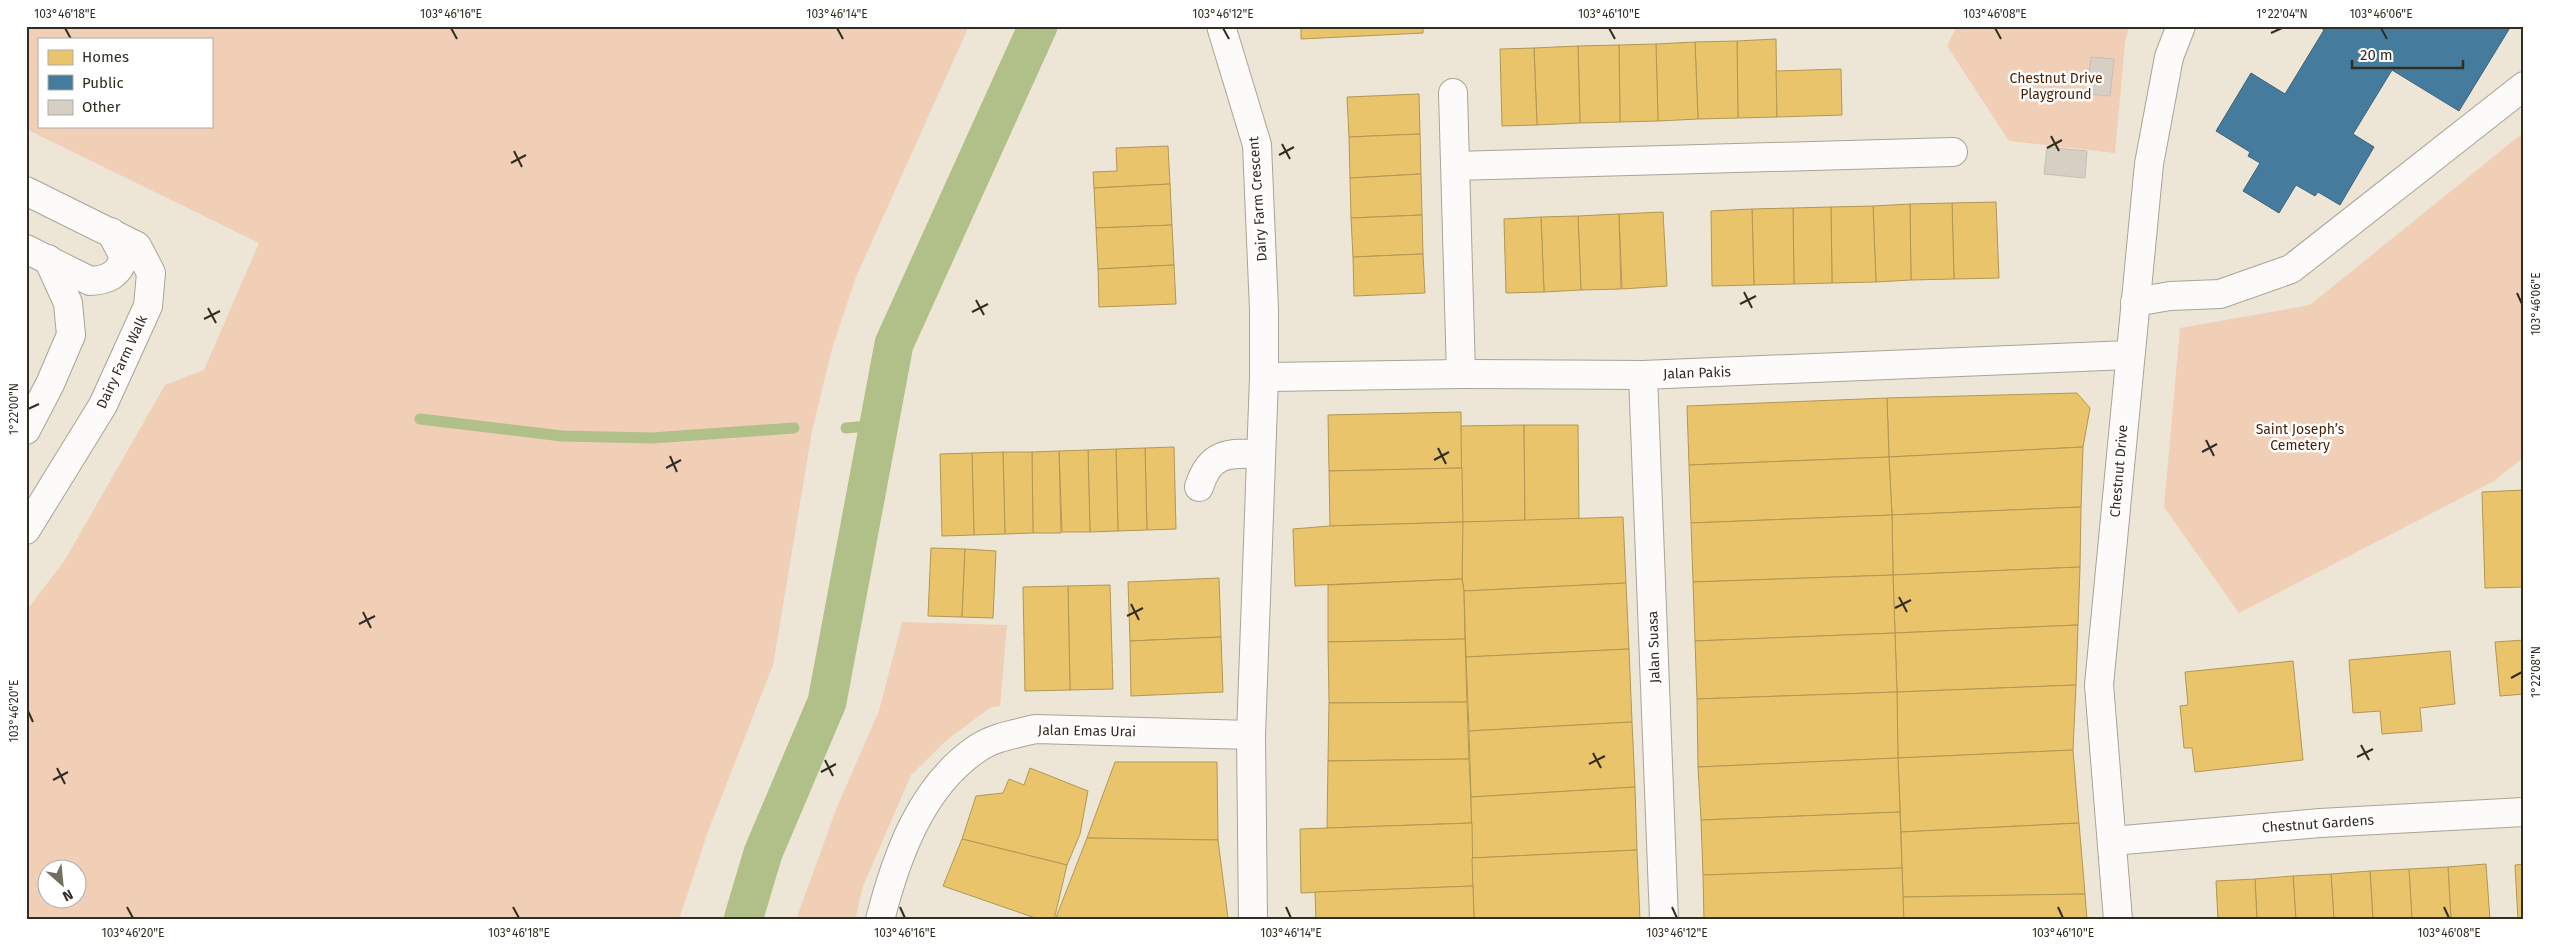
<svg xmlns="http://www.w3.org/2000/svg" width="2550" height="946" viewBox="0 0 2550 946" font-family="'Fira Sans',sans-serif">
<rect width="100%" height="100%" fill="#ede6d6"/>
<g fill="#f1ceb6" fill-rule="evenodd">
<path d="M26,26H969L856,277L832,349L812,431L773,665L707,834L679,920H26V611L65,560L165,385L204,370L259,243L26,129ZM39,39H211V126H39ZM48,868H78V898H48Z"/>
<polygon points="1957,26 2129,26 2125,43 2115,153 2009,141 1947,46"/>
<polygon points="2524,132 2524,457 2494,481 2239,613 2164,507 2180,328 2310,305"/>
<polygon points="902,622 1007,625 1000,706 991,707 948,739 911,775 863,886 855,920 796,920 837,807 879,711"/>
</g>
<g fill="#e9c46a" stroke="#b29754">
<polygon points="1301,26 1423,26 1423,33 1301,39"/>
<polygon points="1776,39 1777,117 1738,118 1737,41"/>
<polygon points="1737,41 1738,118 1698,119 1695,42"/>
<polygon points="1695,42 1698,119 1658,121 1656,44"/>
<polygon points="1656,44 1658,121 1620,122 1619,45"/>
<polygon points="1619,45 1620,122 1580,123 1578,46"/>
<polygon points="1578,46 1580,123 1537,125 1534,48"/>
<polygon points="1534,48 1537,125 1502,126 1500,49"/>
<polygon points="1841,69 1842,115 1777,117 1776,71"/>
<polygon points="1419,94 1420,134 1349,137 1347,97"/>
<polygon points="1420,134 1421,174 1350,178 1349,137"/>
<polygon points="1168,146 1170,184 1094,188 1093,172 1117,171 1116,148"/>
<polygon points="1421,174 1422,215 1351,218 1350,178"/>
<polygon points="1170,184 1172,225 1096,228 1094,188"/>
<polygon points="1996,202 1999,278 1954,279 1952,203"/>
<polygon points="1952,203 1954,279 1911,280 1910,204"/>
<polygon points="1910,204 1911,280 1876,282 1873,206"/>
<polygon points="1873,206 1876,282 1832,283 1831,207"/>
<polygon points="1831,207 1832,283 1794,284 1793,208"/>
<polygon points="1793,208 1794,284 1754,285 1752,209"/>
<polygon points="1752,209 1754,285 1712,286 1711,211"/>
<polygon points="1663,212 1667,286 1622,289 1619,214"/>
<polygon points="1619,214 1621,289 1581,290 1578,216"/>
<polygon points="1422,215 1423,254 1353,257 1351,218"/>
<polygon points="1578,216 1581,290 1544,292 1541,217"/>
<polygon points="1541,217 1544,292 1506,293 1504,219"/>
<polygon points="1172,225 1174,265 1098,269 1096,228"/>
<polygon points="1423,254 1425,293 1354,296 1353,257"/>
<polygon points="1174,265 1176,304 1099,307 1098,269"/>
<polygon points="2077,393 2090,408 2083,447 1889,457 1887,398"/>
<polygon points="1887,398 1889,457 1689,465 1687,406"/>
<polygon points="1461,412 1462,468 1329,471 1328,415"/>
<polygon points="1524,425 1525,521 1462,522 1461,426"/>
<polygon points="1524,425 1578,425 1579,520 1525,521"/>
<polygon points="1174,447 1176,529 1147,530 1145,448"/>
<polygon points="2083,447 2081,507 1892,515 1889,457"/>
<polygon points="1145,448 1147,530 1118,531 1116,449"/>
<polygon points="1116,449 1118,531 1090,532 1088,450"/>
<polygon points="1088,450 1090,532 1062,532 1059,451"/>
<polygon points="1059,451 1061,533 1033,533 1032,452"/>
<polygon points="1003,452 1032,452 1033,533 1005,534"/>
<polygon points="1003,452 1005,534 974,535 972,453"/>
<polygon points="972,453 974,535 942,536 940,454"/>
<polygon points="1889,457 1892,515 1691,523 1689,465"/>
<polygon points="1462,468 1463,522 1330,526 1329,471"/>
<polygon points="2524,490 2524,587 2485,588 2482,492"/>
<polygon points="2081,507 2080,567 1893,575 1892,515"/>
<polygon points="1892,515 1893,575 1693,582 1691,523"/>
<polygon points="1623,517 1626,583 1464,591 1462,579 1462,522"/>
<polygon points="1463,522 1462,579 1295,586 1293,529 1330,526"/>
<polygon points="931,548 965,549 962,617 928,616"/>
<polygon points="965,549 996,551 993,618 962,617"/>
<polygon points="2080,567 2078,625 1895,633 1893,575"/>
<polygon points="1893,575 1895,633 1695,641 1693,582"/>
<polygon points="1219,578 1221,637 1130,641 1128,582"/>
<polygon points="1462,579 1464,591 1465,639 1328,642 1328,585"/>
<polygon points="1626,583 1629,649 1466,657 1464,591"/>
<polygon points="1110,585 1113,689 1070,690 1068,586"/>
<polygon points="1068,586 1070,690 1025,691 1023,587"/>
<polygon points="2078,625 2076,685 1897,692 1895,633"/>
<polygon points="1895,633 1897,692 1697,699 1695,641"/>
<polygon points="1221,637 1223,692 1131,696 1130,641"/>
<polygon points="1465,639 1467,702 1329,703 1328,642"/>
<polygon points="2524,640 2524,694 2500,696 2495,642"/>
<polygon points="1629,649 1632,722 1469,731 1466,657"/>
<polygon points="2450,651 2455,704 2420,708 2422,731 2382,734 2380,711 2353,713 2349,660"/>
<polygon points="2293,661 2303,760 2195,772 2192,748 2184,748 2180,706 2188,705 2185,672"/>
<polygon points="2076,685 2073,750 1898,758 1897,692"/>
<polygon points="1897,692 1898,758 1698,767 1697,699"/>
<polygon points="1467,702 1469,759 1328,761 1329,703"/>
<polygon points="1632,722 1635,787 1471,797 1469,731"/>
<polygon points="2073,750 2079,823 1901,832 1898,758"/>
<polygon points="1898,758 1900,812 1701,820 1698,767"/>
<polygon points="1469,759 1472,823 1327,828 1328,761"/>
<polygon points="1115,762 1217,762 1218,840 1087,838"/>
<polygon points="1030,768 1088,791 1080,834 1067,865 962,839 976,796 1003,793 1009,779 1024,785"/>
<polygon points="1635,787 1637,850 1472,858 1471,797"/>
<polygon points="1900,812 1902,868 1703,875 1701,820"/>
<polygon points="1472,823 1473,886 1301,893 1300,829"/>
<polygon points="2079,823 2085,894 1903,897 1901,832"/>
<polygon points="1087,838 1218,840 1228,918 1055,920"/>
<polygon points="962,839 1067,865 1054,920 1041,920 943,886"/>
<polygon points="1637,850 1640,920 1474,920 1472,858"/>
<polygon points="2486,864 2490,920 2451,920 2448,867"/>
<polygon points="2524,864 2524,920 2518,920 2515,865"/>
<polygon points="2448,867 2451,920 2412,920 2409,869"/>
<polygon points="1902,868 1904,920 1704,920 1703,875"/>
<polygon points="2409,869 2412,920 2373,920 2370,871"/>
<polygon points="2370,871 2373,920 2334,920 2331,874"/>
<polygon points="2331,874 2334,920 2296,920 2293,876"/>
<polygon points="2293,876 2296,920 2257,920 2255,879"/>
<polygon points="2255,879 2257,920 2218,920 2216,881"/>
<polygon points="1473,886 1474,920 1316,920 1315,892"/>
<polygon points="2085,894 2087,920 1904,920 1903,897"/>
</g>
<polygon fill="#457b9d" stroke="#3f6478" points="2318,26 2511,26 2459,111 2392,70 2353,134 2374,147 2340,205 2318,192 2315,196 2296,185 2279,213 2243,191 2260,163 2248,156 2250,152 2216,131 2251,73 2285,94 2324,30"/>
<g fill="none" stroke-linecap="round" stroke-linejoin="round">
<g stroke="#b0c088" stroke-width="11">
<polyline points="420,419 562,436 652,438 794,428"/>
<polyline points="846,428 879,425"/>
</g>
<polyline stroke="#b0c088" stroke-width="39" points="743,920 763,853 827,702 894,344 1038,26"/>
</g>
<g fill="#d7cfc4" stroke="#c6c0b4">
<polygon points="2091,57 2114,59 2110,96 2087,94"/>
<polygon points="2047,147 2087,151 2085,178 2044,174"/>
</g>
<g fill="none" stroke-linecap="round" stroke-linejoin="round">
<g stroke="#a9a498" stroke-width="30">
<g id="minor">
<polyline points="1221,26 1257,145 1264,310 1264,377 1251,735 1253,920"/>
<polyline points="1453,93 1461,374"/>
<polyline points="1455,166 1953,152"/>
<polyline points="26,191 137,246 151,273 148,306 103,405 26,530"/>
<path d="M26,249L90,281C108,280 119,275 124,257L111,232"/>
<polyline points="2135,302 2170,296 2220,294 2291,269 2524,86"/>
<polyline points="1643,375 1664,920"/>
<polyline points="1264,377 1461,374 1643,375 2129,355"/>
<polyline points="26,430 50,384 71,335 68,303 48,259"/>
<path d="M1199,487C1210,452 1228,453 1261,454"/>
<polyline points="2112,841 2320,823 2524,812"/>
<path d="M880,920C896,857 921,786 978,748C994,737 1016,734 1035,729L1251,735"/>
<polyline points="2118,920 2099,685 2149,164 2169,57 2181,26"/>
</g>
</g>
<use href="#minor" stroke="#fcfbf9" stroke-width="28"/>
</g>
<path fill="none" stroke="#322d22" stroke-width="2" d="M65,28L71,39M451,28L457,39M837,28L843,39M1223,28L1229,39M1609,28L1615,39M1995,28L2001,39M2381,28L2387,39M2271,33L2282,28M2051,136L2059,151M1282,144L1290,159M2047,148L2062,140M514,151L522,167M1279,155L1294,147M511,163L526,155M1744,292L1752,308M2517,293L2522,304M976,300L984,315M1740,304L1756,296M208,308L216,323M972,312L988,304M204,319L220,311M28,409L39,404M2206,440L2214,456M1438,448L1446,464M2202,452L2217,444M670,456L677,472M1434,460L1449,452M666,468L681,460M1899,597L1907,612M1131,604L1139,620M1895,608L1911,600M363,612L371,628M1127,616L1143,608M359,624L375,616M2511,678L2522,672M28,711L33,722M2361,745L2369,760M1593,753L1601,768M2357,757L2373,749M825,760L833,776M1589,764L1605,756M57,768L65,784M821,772L836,764M53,780L68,772M127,907L133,918M513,907L519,918M900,907L905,918M1286,907L1291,918M1672,907L1677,918M2058,907L2063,918M2444,907L2449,918"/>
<g text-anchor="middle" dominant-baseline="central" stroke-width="5" stroke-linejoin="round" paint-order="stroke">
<g font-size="14" fill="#4c1e00" stroke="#fff">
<text x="2056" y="78">Chestnut Drive<tspan x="2056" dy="16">Playground</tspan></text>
<text x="2300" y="429">Saint Joseph’s<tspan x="2300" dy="16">Cemetery</tspan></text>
</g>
<g font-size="14" fill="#322d22" stroke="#fff">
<text transform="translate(1258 199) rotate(-94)">Dairy Farm Crescent</text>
<text transform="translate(122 362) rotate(-65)">Dairy Farm Walk</text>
<text transform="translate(1697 373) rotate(-2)">Jalan Pakis</text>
<text transform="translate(2119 471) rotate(-85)">Chestnut Drive</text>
<text transform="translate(1654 647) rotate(-92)">Jalan Suasa</text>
<text transform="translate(1087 731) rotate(1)">Jalan Emas Urai</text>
<text transform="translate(2318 824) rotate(-4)">Chestnut Gardens</text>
</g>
</g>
<rect width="2550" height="946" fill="none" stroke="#ffffff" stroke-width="55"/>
<rect x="38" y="38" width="175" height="90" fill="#ffffff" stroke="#adaba7"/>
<rect x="48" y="50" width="25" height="15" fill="#e9c46a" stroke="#adaba7"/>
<text x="82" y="62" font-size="15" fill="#322d22">Homes</text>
<rect x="48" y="75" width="25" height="15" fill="#457b9d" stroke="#adaba7"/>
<text x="82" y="88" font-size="15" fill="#322d22">Public</text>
<rect x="48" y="100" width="25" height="15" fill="#d7cfc4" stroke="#adaba7"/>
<text x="82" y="112" font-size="15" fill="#322d22">Other</text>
<g transform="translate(62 884) rotate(153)"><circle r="24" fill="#ffffff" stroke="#adaba7"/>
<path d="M0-4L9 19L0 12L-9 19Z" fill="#736e61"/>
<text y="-8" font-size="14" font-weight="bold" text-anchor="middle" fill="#322d22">N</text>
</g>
<path d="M2352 60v8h111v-8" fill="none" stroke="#322d22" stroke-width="2.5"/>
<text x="2360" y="60" font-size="15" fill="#322d22" stroke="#ffffff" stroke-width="4" paint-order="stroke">20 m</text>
<rect x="28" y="28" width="2494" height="890" fill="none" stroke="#322d22" stroke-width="2"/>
<g font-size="12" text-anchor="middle" fill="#322d22">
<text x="65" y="18">103°46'18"E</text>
<text x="451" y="18">103°46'16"E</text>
<text x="837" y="18">103°46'14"E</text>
<text x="1223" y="18">103°46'12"E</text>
<text x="1609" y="18">103°46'10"E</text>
<text x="1995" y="18">103°46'08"E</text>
<text x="2282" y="18">1°22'04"N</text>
<text x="2381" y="18">103°46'06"E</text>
<text transform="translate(2536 304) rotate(-90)" y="4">103°46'06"E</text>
<text transform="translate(14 409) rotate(-90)" y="4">1°22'00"N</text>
<text transform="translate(2536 672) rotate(-90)" y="4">1°22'08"N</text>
<text transform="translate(14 711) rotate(-90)" y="4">103°46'20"E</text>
<text x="133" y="937">103°46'20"E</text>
<text x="519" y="937">103°46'18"E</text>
<text x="905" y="937">103°46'16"E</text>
<text x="1291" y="937">103°46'14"E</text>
<text x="1677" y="937">103°46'12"E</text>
<text x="2063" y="937">103°46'10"E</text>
<text x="2449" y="937">103°46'08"E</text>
</g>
</svg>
